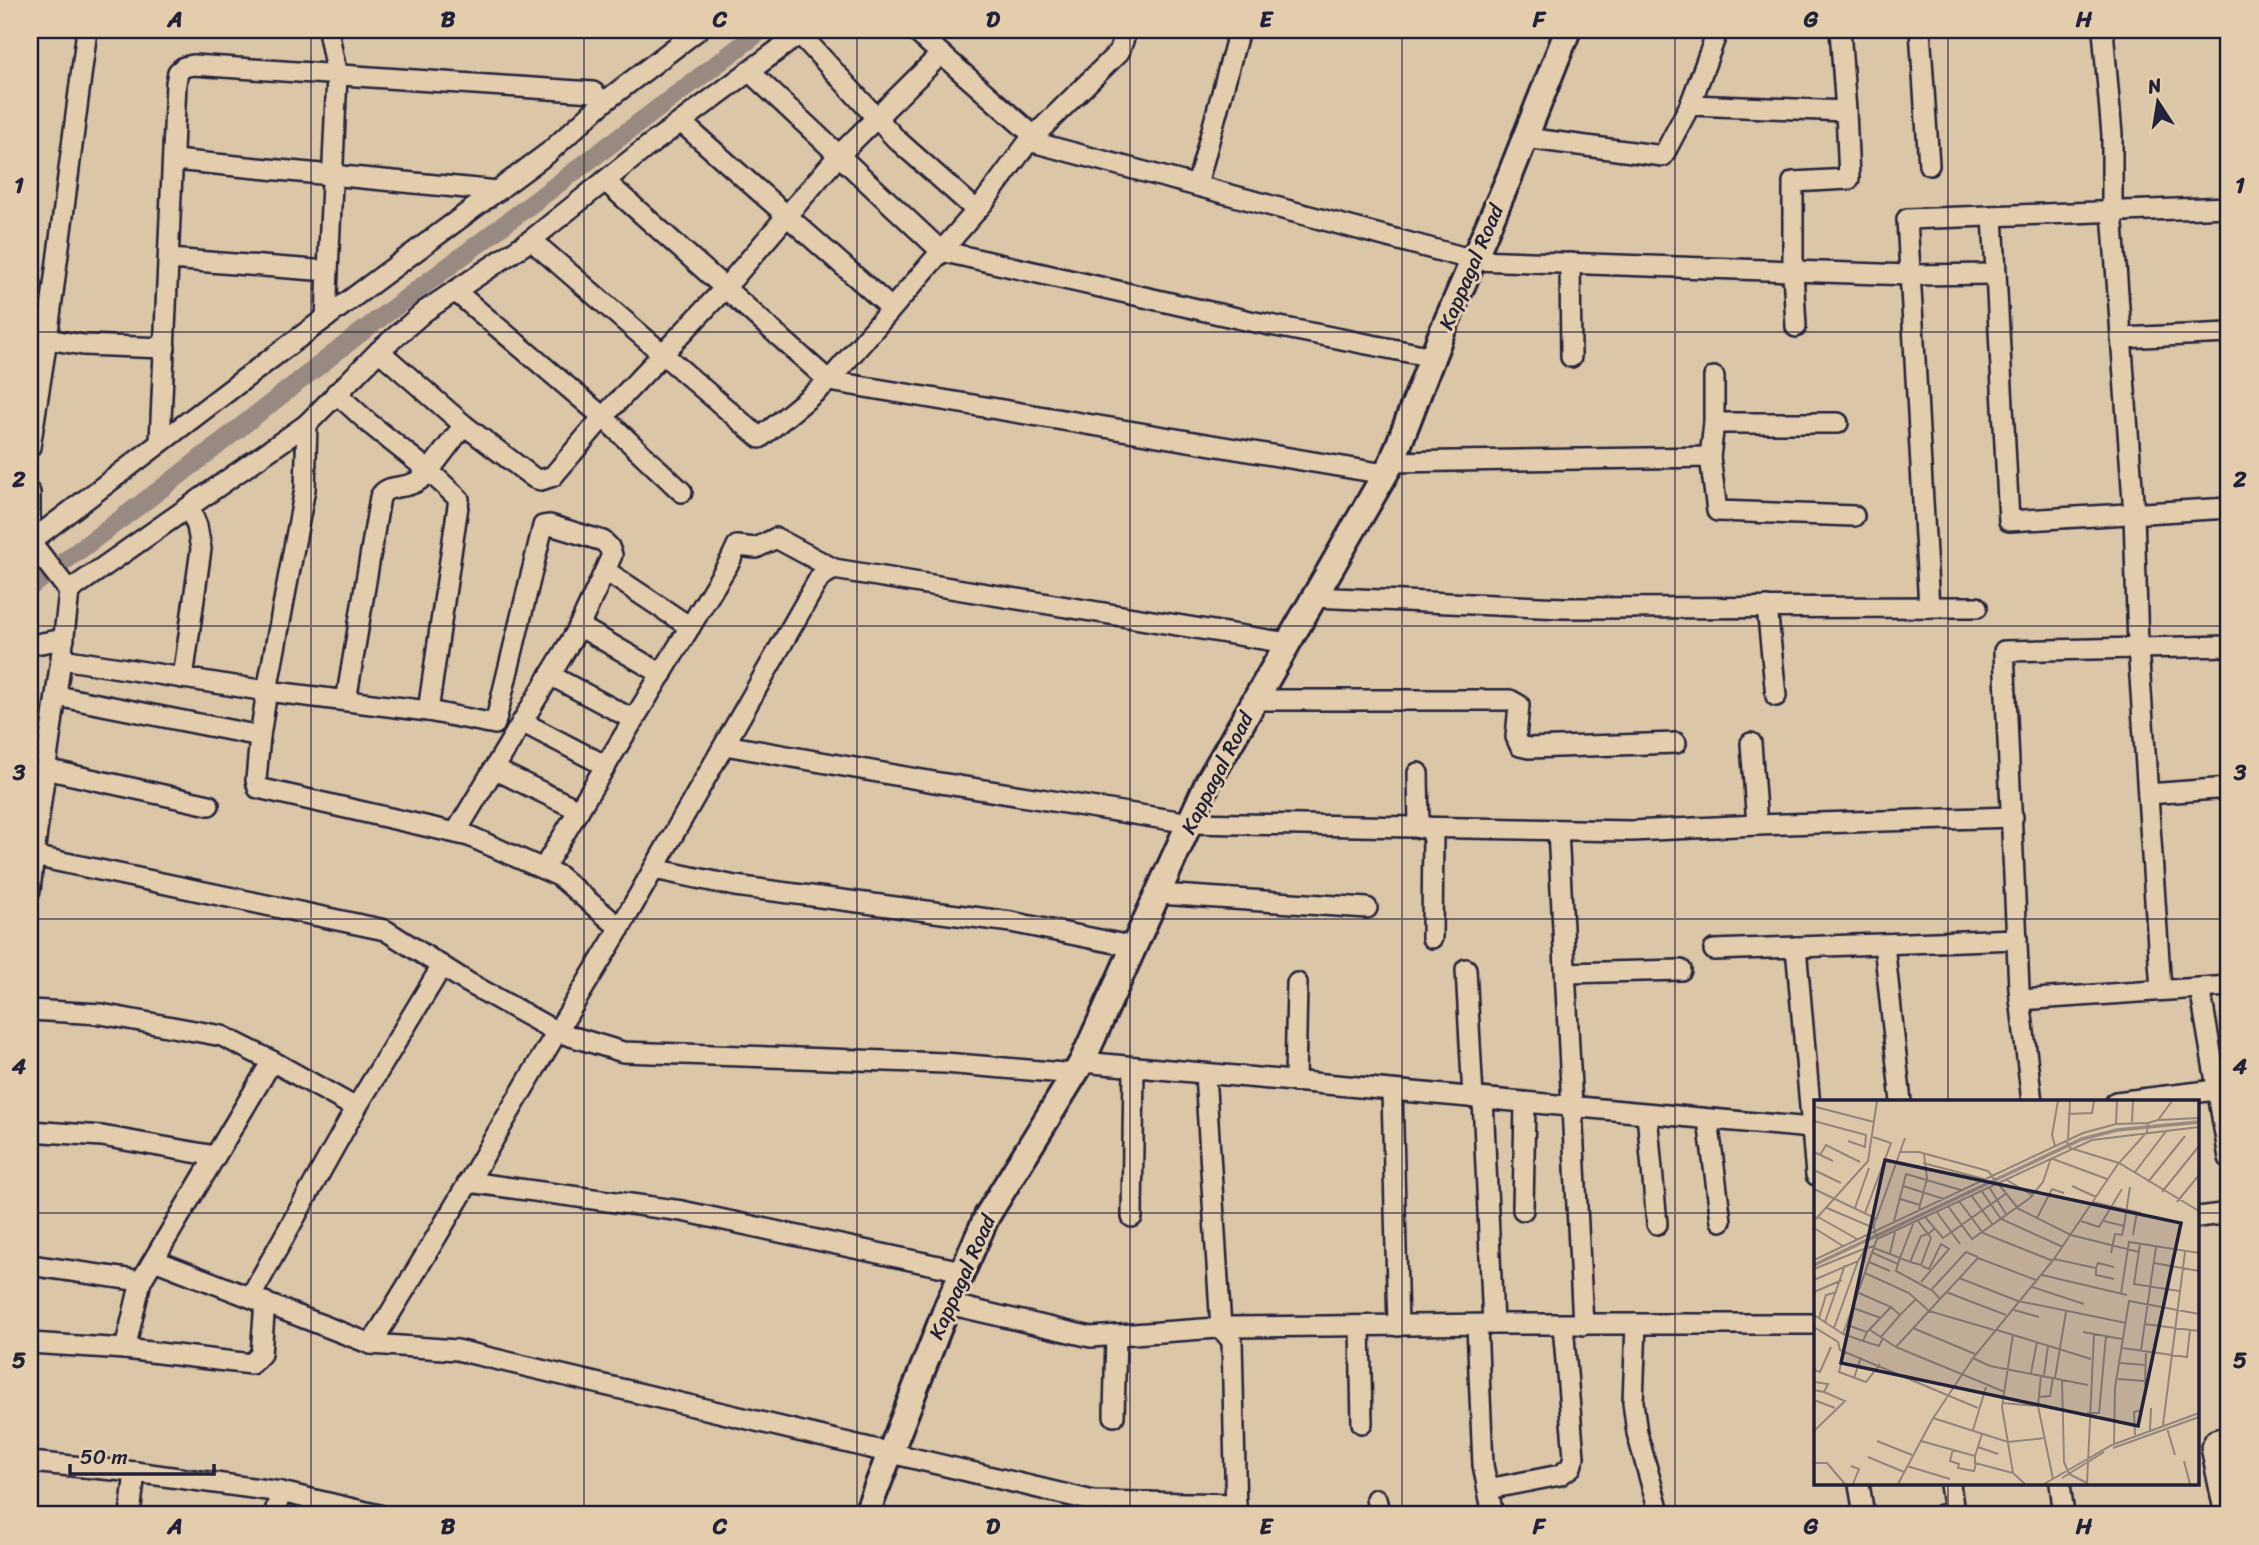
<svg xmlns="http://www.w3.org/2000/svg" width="2259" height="1545" viewBox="0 0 2259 1545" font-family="Sriracha,sans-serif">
<rect width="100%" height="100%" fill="#dcc6a8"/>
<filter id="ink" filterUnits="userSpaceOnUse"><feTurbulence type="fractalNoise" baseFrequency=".0143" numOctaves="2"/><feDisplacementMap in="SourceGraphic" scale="14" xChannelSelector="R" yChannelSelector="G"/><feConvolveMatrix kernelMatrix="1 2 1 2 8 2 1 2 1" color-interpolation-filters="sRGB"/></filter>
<g filter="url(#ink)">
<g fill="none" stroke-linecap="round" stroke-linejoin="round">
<polyline stroke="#988981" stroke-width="19" points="30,587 177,477 355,337 762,30"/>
<g stroke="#22223b" stroke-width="24">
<g id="minor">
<polyline points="328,30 337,76 328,271"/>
<polyline points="914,30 1034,136"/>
<polyline points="1840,30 1846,111"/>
<polyline points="1920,30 1929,165"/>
<polyline points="2103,30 2112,135 2112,211 2134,514 2138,647 2161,990"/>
<polyline points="799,33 896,139 976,210"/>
<polyline points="749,71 941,251 1250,321 1433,357"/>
<polyline points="1690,105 1846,111 1849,179 1793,182 1793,271 1796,327"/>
<polyline points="681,122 891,308"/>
<polyline points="1525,138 1663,156 1690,105 1718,30"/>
<polyline points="1029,141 1474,260 1910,275 1996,274"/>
<polyline points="174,160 498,191"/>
<polyline points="605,181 829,381 1385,474"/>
<polyline points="1197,185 1239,30"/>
<polyline points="1993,216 2009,521 2229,508"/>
<polyline points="531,240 760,438 829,381 984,202 1029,141 1119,52 1127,30"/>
<polyline points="169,259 328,271 326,318"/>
<polyline points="1570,263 1571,357"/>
<polyline points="455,291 603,417 682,492"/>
<polyline points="2121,338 2229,333"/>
<polyline points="47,339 83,345 165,348"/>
<polyline points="379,351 464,425 534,478 541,480 553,476 603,417 725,288 839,155 941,54"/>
<polyline points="336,393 370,424 429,471 464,425"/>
<polyline points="1714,423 1714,377"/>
<polyline points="160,442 176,83 178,72 184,67 193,65 593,92 604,102"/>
<polyline points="30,447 47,339 87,30"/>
<polyline points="1710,457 1714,423 1838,423"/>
<polyline points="1392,462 1710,457 1717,511 1854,516"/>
<path d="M30,493V541L69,591C59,691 40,791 30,891"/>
<polyline points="30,542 277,354 548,153 604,102 698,30"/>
<polyline points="606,571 690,627"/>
<polyline points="69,591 307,424 379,351 425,311 531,240 647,147 805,30"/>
<polyline points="1313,597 1564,608 1977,607"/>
<polyline points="1767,607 1776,696"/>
<polyline points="1929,607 1907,219 2229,207"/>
<polyline points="579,626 662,674"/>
<polyline points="30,645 64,639"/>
<polyline points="62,659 267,691 305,489 307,424"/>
<polyline points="550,675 634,720"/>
<polyline points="183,678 201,549 197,526 189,507"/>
<polyline points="57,696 260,736 256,780 258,788 469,836 559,876 620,928 557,1032 623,1052 945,1063 1075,1074"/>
<polyline points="1254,700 1510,700 1519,705 1516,737 1520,746 1529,748 1676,743"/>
<polyline points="428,711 495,724 543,526 550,525 603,541 609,547 612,555 578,629 456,832"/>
<polyline points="522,722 606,766"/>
<path d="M260,736L267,691L428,711L459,499L429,471C410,495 389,480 380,497L346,701"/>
<polyline points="1751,743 1757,825"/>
<polyline points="725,745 934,782 1190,823 1632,831 1757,825 2013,817"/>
<polyline points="45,769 209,805"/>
<polyline points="494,769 579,810"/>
<polyline points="1418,773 1419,828"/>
<polyline points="2148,794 2229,788"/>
<polyline points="1558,830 1583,1325"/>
<path d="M33,856L385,930L467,982L557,1032C494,1136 436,1242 371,1344L154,1260"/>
<polyline points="543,869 730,561 737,546 756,548 776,538 834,569"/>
<polyline points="654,869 735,886 1011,922 1135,947"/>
<polyline points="1159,894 1367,908"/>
<polyline points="620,928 820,577 834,569 1287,643"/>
<polyline points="1432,938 1433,828"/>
<polyline points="1884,944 1901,1102"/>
<polyline points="1796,947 1816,1175"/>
<polyline points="1714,950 2017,939"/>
<polyline points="1466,969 1473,1098"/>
<polyline points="1566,973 1681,970"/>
<polyline points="2200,988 2229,1158"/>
<polyline points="2020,1000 2229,986"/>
<polyline points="30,1010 101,1014 222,1036 272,1061 141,1281"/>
<polyline points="272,1061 356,1108 442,966"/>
<polyline points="1082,1062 1811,1128"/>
<polyline points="1205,1074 1221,1328 1232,1341 1236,1515"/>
<polyline points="1295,1082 1297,983"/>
<polyline points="1392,1091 1398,1326"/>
<polyline points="1483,1099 1493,1324"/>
<polyline points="2032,1102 2019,989 2004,651 2229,646"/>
<polyline points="2116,1102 2216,1090"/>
<polyline points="1647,1114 1657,1224"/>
<polyline points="1708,1120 1721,1221"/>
<polyline points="30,1131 102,1136 215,1156"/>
<polyline points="468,1182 682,1211 962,1271"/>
<polyline points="1523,1210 1525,1103"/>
<polyline points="1132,1217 1134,1067"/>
<polyline points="2198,1217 2229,1213"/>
<polyline points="30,1265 141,1281 125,1349 30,1343"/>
<polyline points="251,1296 356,1108"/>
<polyline points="948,1304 1091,1337 1231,1327 1493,1324 1816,1324"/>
<polyline points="1636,1324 1633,1402 1637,1433 1660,1515"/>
<polyline points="1477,1325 1483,1465 1493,1515"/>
<polyline points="1360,1327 1362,1423"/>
<polyline points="371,1344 457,1350 1093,1501 1236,1504"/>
<polyline points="125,1349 251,1364 261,1354 265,1302"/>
<polyline points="1114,1416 1116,1335"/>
<polyline points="30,1462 135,1472 281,1492 379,1515"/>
<polyline points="1859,1484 1864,1515"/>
<polyline points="2060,1484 2064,1515"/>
<polyline points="1488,1489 1560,1475 1571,1467 1574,1457 1563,1325"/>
<polyline points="1376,1499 1380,1515"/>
<polyline points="130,1515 135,1472"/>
<polyline points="274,1515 281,1492"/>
<polyline points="1941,1515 1954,1513 1950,1484"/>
<polyline points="2225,1515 2211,1447 2215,1440 2229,1436"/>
</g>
</g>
<g stroke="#22223b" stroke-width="30">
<polyline id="major" points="866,1515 948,1304 987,1216 1082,1062 1208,782 1392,462 1442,332 1509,178 1568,30"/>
</g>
<use href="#minor" stroke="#e4cdad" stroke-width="19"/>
<use href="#major" stroke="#e4cdad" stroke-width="24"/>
</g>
</g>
<path fill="none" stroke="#22223b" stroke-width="2" stroke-opacity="0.55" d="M311,30V1515M584,30V1515M857,30V1515M1130,30V1515M1402,30V1515M1675,30V1515M1948,30V1102M30,332H2229M30,626H2229M30,919H2229M30,1213H1816M2198,1213H2229M1948,1484V1515"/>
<g text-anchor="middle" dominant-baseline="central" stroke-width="6" stroke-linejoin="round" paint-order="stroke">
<g font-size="21" fill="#22223b" stroke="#e4cdad">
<text transform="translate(1471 267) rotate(-67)">Kappagal Road</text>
<text transform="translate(1217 773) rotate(-63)">Kappagal Road</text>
<text transform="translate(962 1277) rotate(-66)">Kappagal Road</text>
</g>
</g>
<g transform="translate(1814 1100)">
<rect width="385" height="385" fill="#dcc6a8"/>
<path fill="none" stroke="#988981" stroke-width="3.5" d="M0,165L268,39L303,30L385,22"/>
<path fill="none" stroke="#92847c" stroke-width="2" d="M2,7L60,22M254,14L278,13L280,1M344,20L385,18M0,21L52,35L51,47L34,41M318,22L319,1M302,23L303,1M254,39L256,1M252,40L256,48L305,63L385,111M241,46L238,35L244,1M0,52L19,61M86,52H105L174,71L203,107M6,55L12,45L46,62M239,59L293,79M109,63L170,79M0,70L27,83M321,72L353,30M191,79L218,95M334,82L371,36M89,86L130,99M258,86L282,97M175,87L192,114M0,89L61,118L60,128M167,90L187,119L249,147M348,92L385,46M157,95L179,125M86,99L106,105L105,111M145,101L169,133L239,161M279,102L327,113M363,102L385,75M106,105L113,79L110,53M134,106L158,139L216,98L229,82L237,58M41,108L55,68M203,108L257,135L325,152M122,111L146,144M51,113L77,43L59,37M4,117L43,139M111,117L129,138L193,93M223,118L238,89L250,93M62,120L91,38M0,121L54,61L63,1M80,121L92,74L147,90M104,121L114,134L120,129M267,121L285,127L308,89M290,121L310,126L308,135L301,134L297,153M310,126L316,87M0,128L29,146M319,135L323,112M63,139L278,40L385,27M326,144L320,184L365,191M60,148L86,158L99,124M59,153L84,164L82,171L119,191L126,199L115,211L180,230M76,153L81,132M240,159L282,168V175L300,179M0,160L269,33L302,24L334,23M44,161L52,148L61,146M55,162L76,171M340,163L385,171M84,164L86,158L96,162L107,165L117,138L114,134L107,136L96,162M282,168L284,163L300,167M0,169L52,148M51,173L95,193L115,211L82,247L56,230M228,175L313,195M145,178L204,201L312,223M0,180L44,161L20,228M107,182L135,149L127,144L115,169L108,166M218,187L270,204M118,189L152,152L164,157M0,192L28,180M132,192L192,215M45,193L77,207L53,232M307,193L315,142L385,153M126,199L164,158L222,180M77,207L86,215L102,199M39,208L67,218M200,210L225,217M0,215L29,234L63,139L60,128L13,108M5,218L12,195L23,192M11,222L31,165M330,224L385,231M0,227L24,242L26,250L164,308M99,228L161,254M183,230L277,259M269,232L308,239M29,234L49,241L53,232L33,225M199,234L188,307L199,373L211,384M67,237L86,215M49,241L65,246L69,238M82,247L191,292M308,248L373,257L376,230M327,250L342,147M30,252L25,272L52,282L66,264M159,258L176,266L274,285M306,263L331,265M0,270L6,272L17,247M217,273L223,242M227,275L224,306L239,379M230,275L234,246M40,278L47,257M241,278L252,212M248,279L250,362L255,374L273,383M304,279L330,281M0,282L14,284L10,292L0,290M331,285L332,251M385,285V325M224,297L236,296L239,277M0,300L21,308M189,303L224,306M273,313H285L292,236M119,318L194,342L231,338M349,325L371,152M353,328L361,355M159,330L172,287M336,330L337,308M0,331L31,301L10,292M321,335L320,312L328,310M63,341L98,355M107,341L161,356V363L199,373M300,344L301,288L315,201L385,214M164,347L184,354M299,348L385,317M139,349L136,361L145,364L144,368L160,371L162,363M161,356L168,334M54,357L90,372M370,361L376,384M0,363H13L31,384M37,366L45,369L39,384M93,366L136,379M248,378L290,352M84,384L118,320L159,258L240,159L304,64L333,32L334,23L344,20L358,1M230,384L298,345L385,313M273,384L280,234"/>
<path fill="#22223b" fill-opacity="0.15" stroke="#22223b" stroke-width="3.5" d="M71,60L367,123L324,326L27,263Z"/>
<rect width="385" height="385" fill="none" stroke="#22223b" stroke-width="3.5"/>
</g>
<rect width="2259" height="1545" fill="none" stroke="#e4cdad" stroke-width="77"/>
<g transform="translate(2158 102) rotate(348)" stroke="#e4cdad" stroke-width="5" paint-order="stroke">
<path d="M0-5L12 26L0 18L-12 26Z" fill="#22223b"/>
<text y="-10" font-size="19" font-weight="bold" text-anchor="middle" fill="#22223b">N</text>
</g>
<path d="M70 1464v10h144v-10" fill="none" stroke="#22223b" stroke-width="3.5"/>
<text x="80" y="1464" font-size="21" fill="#22223b" stroke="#e4cdad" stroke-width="5" paint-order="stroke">50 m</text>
<rect x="38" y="38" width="2182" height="1468" fill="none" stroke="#22223b" stroke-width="2.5"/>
<g font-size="23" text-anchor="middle" font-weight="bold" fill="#22223b">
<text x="175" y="27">A</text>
<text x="448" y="27">B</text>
<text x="720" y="27">C</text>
<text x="993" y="27">D</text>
<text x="1266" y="27">E</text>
<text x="1539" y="27">F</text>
<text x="1811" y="27">G</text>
<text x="2084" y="27">H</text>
<text x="19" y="193">1</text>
<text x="2240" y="193">1</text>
<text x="19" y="487">2</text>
<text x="2240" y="487">2</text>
<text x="19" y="780">3</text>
<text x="2240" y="780">3</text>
<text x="19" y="1074">4</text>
<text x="2240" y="1074">4</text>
<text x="19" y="1368">5</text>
<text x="2240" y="1368">5</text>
<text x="175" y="1534">A</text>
<text x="448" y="1534">B</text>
<text x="720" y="1534">C</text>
<text x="993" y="1534">D</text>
<text x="1266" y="1534">E</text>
<text x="1539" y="1534">F</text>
<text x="1811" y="1534">G</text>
<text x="2084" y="1534">H</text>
</g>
</svg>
